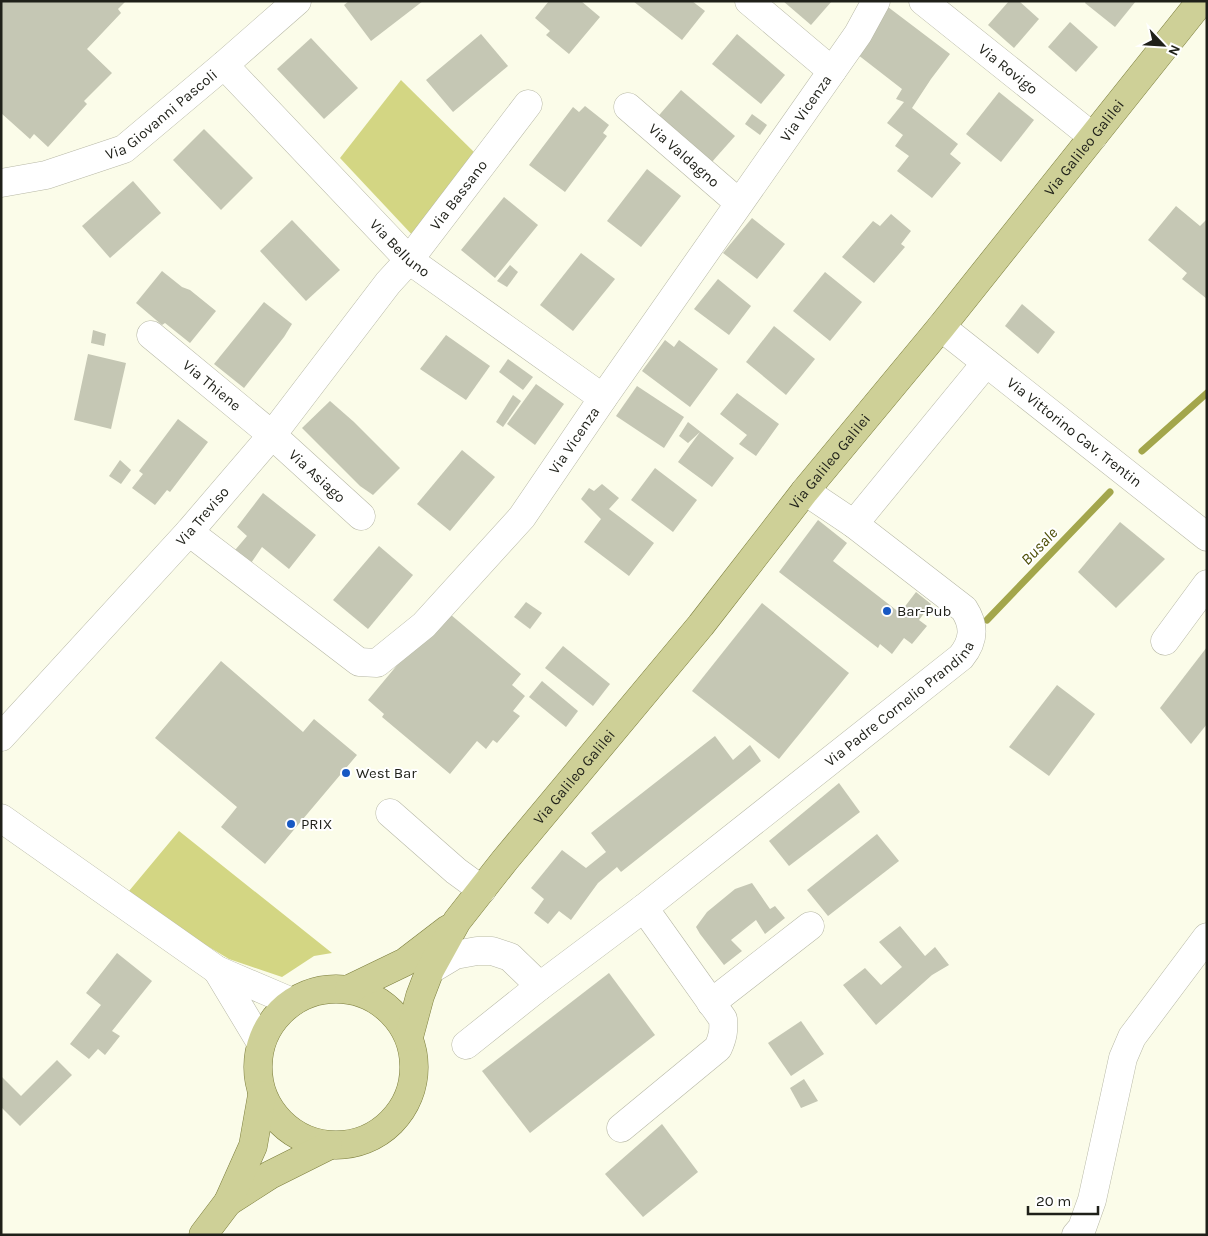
<svg xmlns="http://www.w3.org/2000/svg" width="1208" height="1236" viewBox="0 0 1208 1236" font-family="Karla,sans-serif">
<rect width="100%" height="100%" fill="#fbfce9"/>
<g fill="#d3d683">
<polygon points="401,80 479,157 416,239 340,158"/>
<polygon points="179,831 332,953 314,956 282,977 229,959 179,929 129,891"/>
</g>
<g fill="none" stroke-linecap="round" stroke-linejoin="round">
<g stroke="#a3a64b" stroke-width="7">
<polyline points="1142,451 1207,393"/>
<polyline points="987,620 1110,492"/>
</g>
</g>
<g fill="#c5c7b4">
<polygon points="1,1 126,1 118,9 121,13 87,49 112,73 84,101 87,104 48,147 34,134 30,139 1,113"/>
<polygon points="349,1 423,1 371,41 344,5"/>
<polygon points="549,1 581,1 600,17 569,54 546,35 550,31 535,18"/>
<polygon points="633,1 692,1 705,11 682,40"/>
<polygon points="783,1 832,1 811,25"/>
<polygon points="1009,1 1019,1 1039,19 1014,48 988,25"/>
<polygon points="1086,1 1136,1 1115,27 1085,3"/>
<polygon points="888,7 950,54 931,79 912,108 958,144 950,154 961,163 932,198 897,171 909,156 895,146 903,135 887,123 904,102 896,99 902,89 853,51"/>
<polygon points="1070,22 1098,47 1076,72 1048,47"/>
<polygon points="481,34 508,66 453,112 426,80"/>
<polygon points="737,34 785,75 761,104 712,64"/>
<polygon points="311,38 358,88 324,119 277,69"/>
<polygon points="681,90 735,136 711,163 654,121"/>
<polygon points="999,92 1034,120 1001,162 966,134"/>
<polygon points="585,106 609,125 603,133 607,136 565,192 529,165 573,107 579,112"/>
<polygon points="752,114 767,125 760,135 745,124"/>
<polygon points="204,129 253,178 221,210 173,160"/>
<polygon points="647,169 681,196 641,247 607,221"/>
<polygon points="133,181 161,213 110,258 82,226"/>
<polygon points="504,197 538,225 495,278 461,250"/>
<polygon points="1176,206 1200,226 1207,219 1207,299 1182,279 1187,273 1148,240"/>
<polygon points="891,214 911,231 901,244 905,247 874,283 842,257 873,221 880,226"/>
<polygon points="752,218 785,244 757,279 723,253"/>
<polygon points="292,220 340,270 306,301 260,251"/>
<polygon points="581,253 615,279 573,331 540,305"/>
<polygon points="510,265 518,272 507,287 497,281"/>
<polygon points="162,271 182,287 190,290 216,311 190,343 165,323 162,325 136,303"/>
<polygon points="825,272 862,302 830,341 793,311"/>
<polygon points="718,279 751,306 729,335 694,309"/>
<polygon points="264,302 292,324 284,337 244,388 214,364"/>
<polygon points="1022,304 1055,332 1038,354 1005,326"/>
<polygon points="774,326 815,359 786,395 746,362"/>
<polygon points="93,330 106,334 104,346 91,343"/>
<polygon points="446,335 490,366 466,400 420,369"/>
<polygon points="665,340 674,347 679,340 718,369 690,407 642,371"/>
<polygon points="88,354 126,363 111,429 74,420"/>
<polygon points="508,359 533,377 523,390 499,372"/>
<polygon points="536,384 564,404 535,445 507,424"/>
<polygon points="637,386 684,417 664,448 616,416"/>
<polygon points="737,393 779,424 756,456 739,444 747,435 720,414"/>
<polygon points="513,395 521,401 503,427 496,422"/>
<polygon points="330,401 354,422 400,468 373,495 360,486 302,428"/>
<polygon points="178,419 208,442 170,492 167,490 155,505 132,488 143,474 139,471"/>
<polygon points="688,422 734,458 712,487 678,462 700,432 688,443 679,436"/>
<polygon points="462,450 495,477 450,531 417,504"/>
<polygon points="120,460 131,470 121,484 109,476"/>
<polygon points="655,468 697,500 673,532 631,500"/>
<polygon points="602,484 619,498 609,509 654,543 629,576 584,542 601,519 581,499 589,488 594,491"/>
<polygon points="263,493 316,535 289,569 262,547 247,569 230,556 247,536 237,527"/>
<polygon points="818,520 847,543 833,561 900,613 916,592 931,604 919,620 927,626 912,644 904,638 892,654 880,644 878,648 779,572"/>
<polygon points="1120,522 1165,559 1116,608 1078,572"/>
<polygon points="379,546 413,575 368,629 333,600"/>
<polygon points="526,602 542,613 530,629 514,617"/>
<polygon points="762,603 849,673 779,759 692,691"/>
<polygon points="444,609 521,674 512,685 525,696 513,711 520,716 497,743 493,740 486,749 477,741 450,774 382,717 384,714 368,700"/>
<polygon points="563,646 610,684 593,706 545,668"/>
<polygon points="1207,647 1207,724 1191,744 1160,708"/>
<polygon points="221,661 303,732 314,719 357,755 265,864 221,827 237,807 155,738"/>
<polygon points="542,681 578,711 566,727 529,697"/>
<polygon points="1057,685 1095,714 1049,776 1009,747"/>
<polygon points="715,736 733,760 750,745 761,761 621,872 617,867 598,883 571,920 559,911 548,924 534,913 544,899 531,888 562,850 586,868 606,852 591,833"/>
<polygon points="839,783 860,812 789,866 769,841"/>
<polygon points="877,834 899,861 828,916 807,890"/>
<polygon points="752,883 770,909 775,906 785,918 765,934 756,920 731,940 742,951 724,965 700,934 696,927 707,912 735,889"/>
<polygon points="900,926 925,956 935,947 949,965 932,975 876,1025 843,985 865,968 881,985 902,967 879,942"/>
<polygon points="117,953 152,981 112,1031 120,1036 105,1055 98,1049 89,1059 70,1044 101,1005 86,993"/>
<polygon points="609,973 655,1035 530,1133 482,1071"/>
<polygon points="801,1021 824,1054 791,1076 768,1043"/>
<polygon points="57,1060 72,1075 20,1126 1,1107 1,1076 21,1096"/>
<polygon points="804,1079 818,1101 801,1108 790,1088"/>
<polygon points="662,1124 698,1172 643,1217 605,1174"/>
</g>
<g fill="none" stroke-linecap="round" stroke-linejoin="round">
<g stroke="#b7b8a6" stroke-width="29">
<g id="minor">
<polyline points="749,1 832,71"/>
<path id="s1" d="M923,1L1093,137"/>
<path id="s2" d="M224,65L409,260L603,398"/>
<path id="s3" d="M628,107L739,203"/>
<path id="s4" d="M1,183L46,175L124,149L224,65L297,1"/>
<path id="s5" d="M941,327L1207,537"/>
<path id="s6" d="M151,335L272,435L361,516"/>
<polyline points="854,524 986,363"/>
<path id="s7" d="M189,532L359,662L377,663L424,625L522,517L603,398L858,34L876,1"/>
<polyline points="1165,641 1207,584"/>
<path id="s8" d="M1,737L189,532L272,435L388,283L409,260L528,104"/>
<polyline points="390,813 456,871 482,890"/>
<polyline points="1,818 217,970 292,1002"/>
<polyline points="217,970 261,1043"/>
<polyline points="430,970 455,955 477,951 492,951 510,957 540,986"/>
<polyline points="711,1003 810,926"/>
<path id="s9" d="M466,1045L540,986L644,908L961,657C974,641 975,626 964,609L854,524L805,491"/>
<path d="M621,1128L718,1048C723,1037 724,1030 723,1019L644,908"/>
<polyline points="1076,1235 1082,1228 1092,1200 1123,1058 1132,1037 1207,937"/>
</g>
</g>
<g stroke="#7c7e3d" stroke-width="29">
<g id="major">
<circle cx="336" cy="1067" r="78"/>
<polyline points="349,989 405,962 448,929"/>
<path id="s10" d="M409,1037L420,996L430,970L457,921L505,860L701,625L805,491L941,327L1201,1"/>
<polyline points="228,1202 270,1175 328,1146"/>
<polyline points="203,1235 228,1202 253,1146 262,1095"/>
</g>
</g>
<use href="#minor" stroke="#fff" stroke-width="28"/>
<use href="#major" stroke="#ced097" stroke-width="28"/>
</g>
<g fill="#1758c3" stroke="#fff" stroke-width="2">
<circle cx="887" cy="611" r="5"/>
<circle cx="346" cy="773" r="5"/>
<circle cx="291" cy="824" r="5"/>
</g>
<g text-anchor="middle" dominant-baseline="central" stroke-width="4" stroke-linejoin="round" paint-order="stroke">
<g font-size="15" fill="#1f2019" stroke="#fff">
<text stroke="none"><textPath href="#s1" startOffset="109">Via Rovigo</textPath></text>
<text stroke="none"><textPath href="#s7" startOffset="936">Via Vicenza</textPath></text>
<text stroke="none"><textPath href="#s4" startOffset="178">Via Giovanni Pascoli</textPath></text>
<text stroke="none"><textPath href="#s10" startOffset="1122">Via Galileo Galilei</textPath></text>
<text stroke="none"><textPath href="#s3" startOffset="74">Via Valdagno</textPath></text>
<text stroke="none"><textPath href="#s8" startOffset="710">Via Bassano</textPath></text>
<text stroke="none"><textPath href="#s2" startOffset="254">Via Belluno</textPath></text>
<text stroke="none"><textPath href="#s6" startOffset="79">Via Thiene</textPath></text>
<text stroke="none"><textPath href="#s5" startOffset="170">Via Vittorino Cav. Trentin</textPath></text>
<text stroke="none"><textPath href="#s7" startOffset="531">Via Vicenza</textPath></text>
<text stroke="none"><textPath href="#s10" startOffset="718">Via Galileo Galilei</textPath></text>
<text stroke="none"><textPath href="#s6" startOffset="218">Via Asiago</textPath></text>
<text stroke="none"><textPath href="#s8" startOffset="299">Via Treviso</textPath></text>
<text stroke="none"><textPath href="#s9" startOffset="552">Via Padre Cornelio Prandina</textPath></text>
<text stroke="none"><textPath href="#s10" startOffset="312">Via Galileo Galilei</textPath></text>
</g>
<g font-size="15" fill="#1f2019" stroke="#fff" text-anchor="start">
<text x="897" y="611">Bar-Pub</text>
<text x="356" y="773">West Bar</text>
<text x="301" y="824">PRIX</text>
</g>
<g font-size="16" font-style="italic" fill="#4e4f07" stroke="#fff">
<text transform="translate(1039 546) rotate(-46)">Busale</text>
</g>
</g>
<rect width="1208" height="1236" fill="none" stroke="#1f2019" stroke-width="5"/>
<g transform="translate(1163 45) rotate(115)" stroke="#ffffff" stroke-width="4" paint-order="stroke">
<path d="M0-4L9 19L0 12L-9 19Z" fill="#1f2019"/>
<text y="-8" font-size="14" font-weight="bold" text-anchor="middle" fill="#1f2019">N</text>
</g>
<path d="M1028 1206v8h70v-8" fill="none" stroke="#1f2019" stroke-width="2.5"/>
<text x="1036" y="1206" font-size="15" fill="#1f2019" stroke="#ffffff" stroke-width="4" paint-order="stroke">20 m</text>
</svg>
